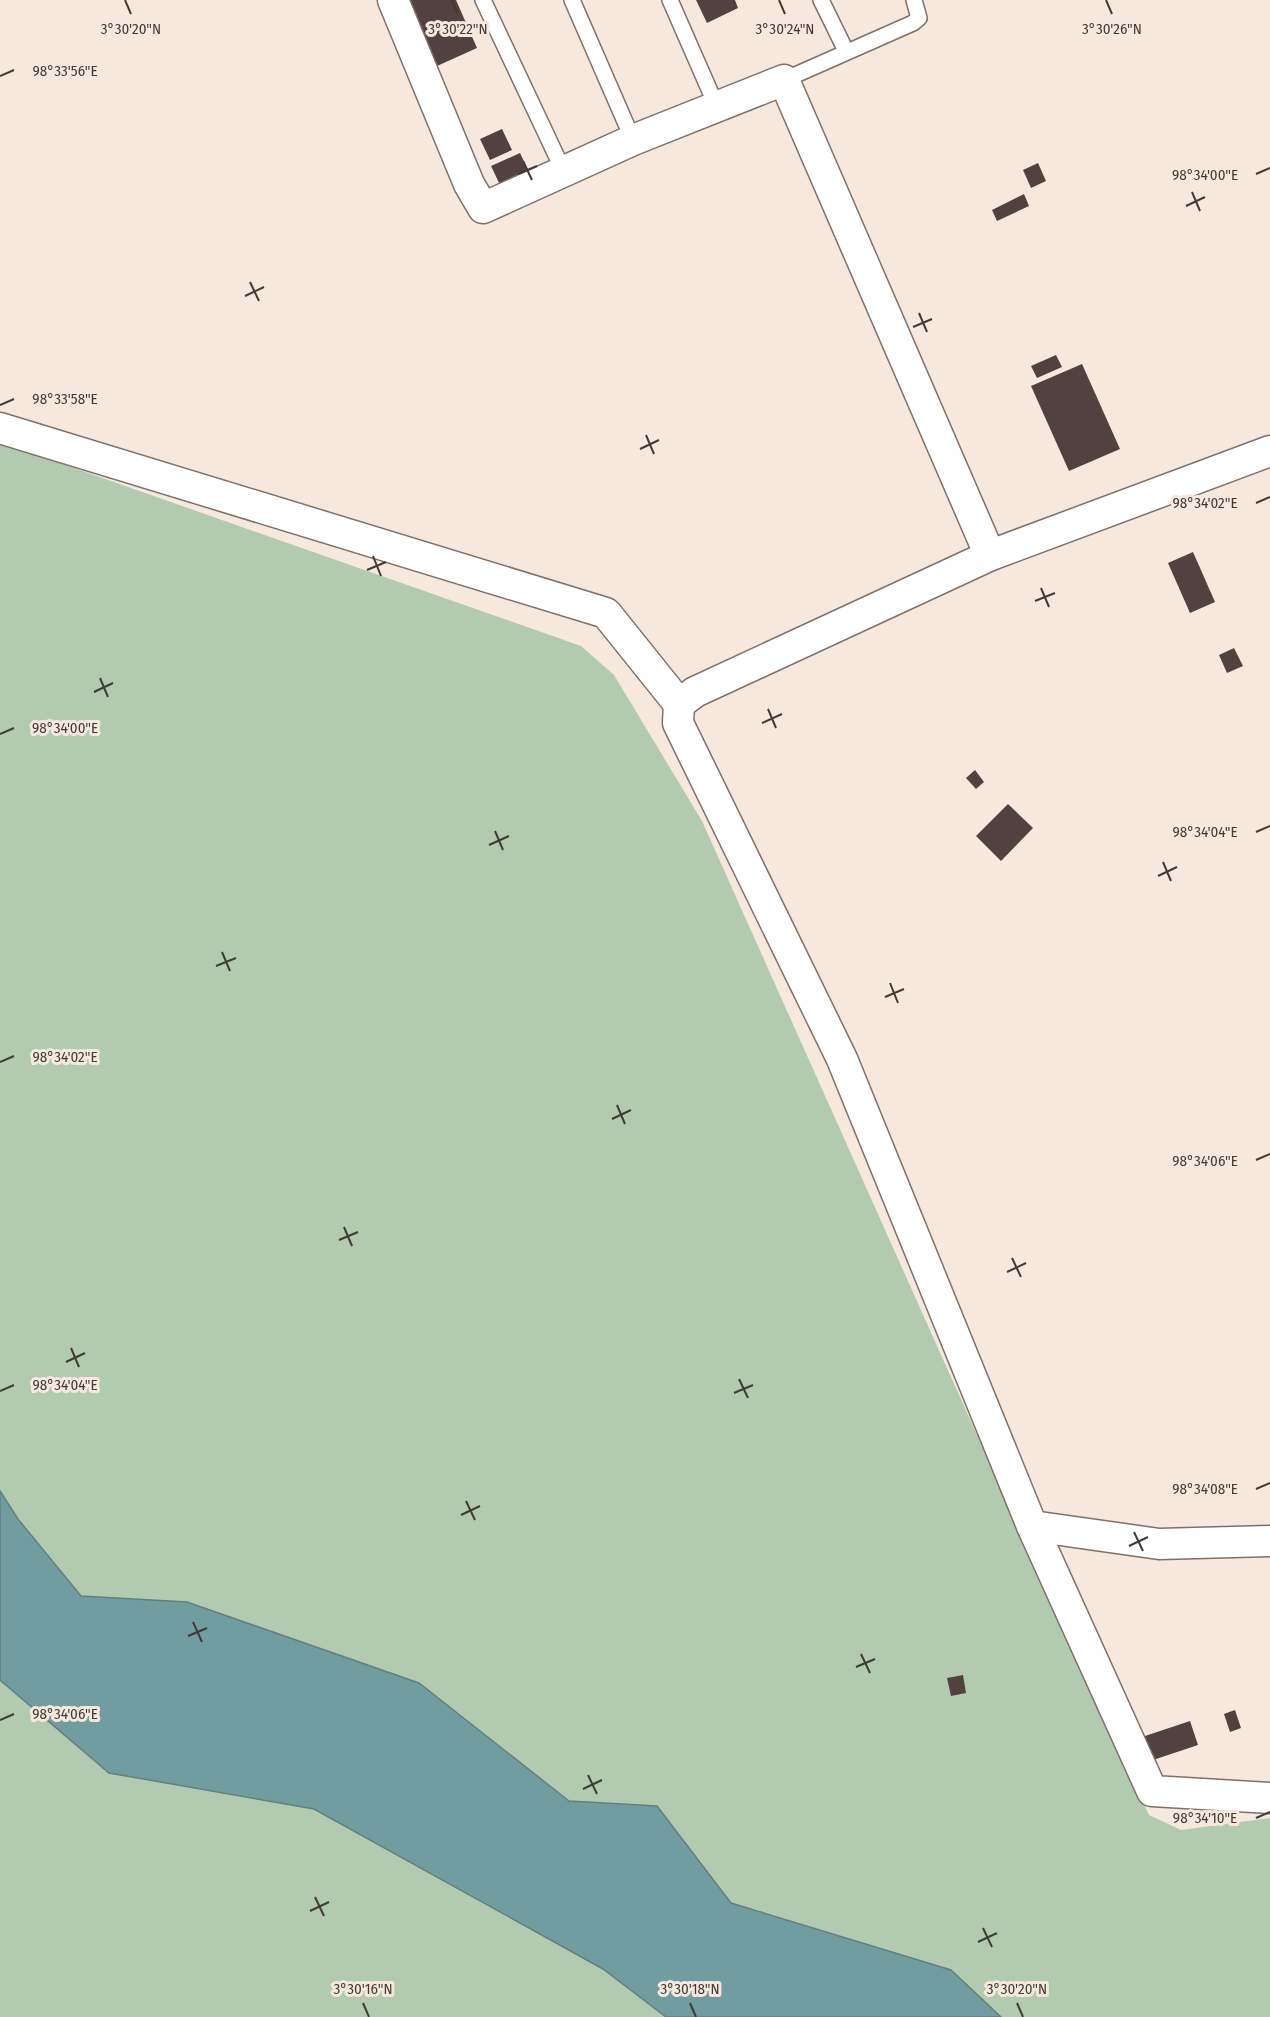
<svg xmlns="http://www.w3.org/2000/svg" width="1270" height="2017" viewBox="0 0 1270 2017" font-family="'Fira Sans Condensed',sans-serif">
<rect width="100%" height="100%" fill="#f7e8de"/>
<polygon fill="#b2cbb0" points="0,442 581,646 614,675 702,821 1122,1759 1149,1815 1181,1830 1270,1818 1270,2017 0,2017"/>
<polygon fill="#719da0" stroke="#638080" stroke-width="1.5" points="0,1491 18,1519 81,1596 187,1602 419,1683 569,1801 657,1806 731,1903 951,1970 1001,2017 666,2017 603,1969 314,1809 109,1773 0,1680"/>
<g fill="#514241">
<polygon points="408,0 456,0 477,48 437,66"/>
<polygon points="696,0 735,0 738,8 707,23"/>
<polygon points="502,129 512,150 490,160 480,139"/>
<polygon points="520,153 530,174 501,187 491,166"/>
<polygon points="1038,163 1046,181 1031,188 1023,170"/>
<polygon points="1024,194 1029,206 997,221 992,210"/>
<polygon points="1056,355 1062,367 1037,378 1031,366"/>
<polygon points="1082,364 1120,449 1069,471 1031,386"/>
<polygon points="1193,552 1215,602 1190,613 1168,563"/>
<polygon points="1234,648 1243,666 1227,673 1219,655"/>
<polygon points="975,770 984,782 976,789 966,778"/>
<polygon points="1008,804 1033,828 1001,861 976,836"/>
<polygon points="963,1675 966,1693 951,1696 947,1678"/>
<polygon points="1235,1710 1241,1728 1230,1732 1224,1714"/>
<polygon points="1190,1721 1198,1745 1144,1763 1136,1739"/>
</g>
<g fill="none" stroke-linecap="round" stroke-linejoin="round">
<g stroke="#7e7168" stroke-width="18">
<g id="lane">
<polyline points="483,0 564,172"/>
<polyline points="572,0 633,140"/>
<polyline points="670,0 716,105"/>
<polyline points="821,0 846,51"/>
<polyline points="784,80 913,23 919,18 914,0"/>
</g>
</g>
<g stroke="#7e7168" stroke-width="33">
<g id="street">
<polyline points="393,0 469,184 483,208 633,140 784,80 988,551 991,555"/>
<polyline points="0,428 606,613 679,704"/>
<polyline points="1270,451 991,555 695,692 679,704 678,723 842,1059 1032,1526 1152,1791 1270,1798"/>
<polyline points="1032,1526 1159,1544 1270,1541"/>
</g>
</g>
<use href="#lane" stroke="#fff" stroke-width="15"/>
<use href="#street" stroke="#fff" stroke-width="30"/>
</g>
<path fill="none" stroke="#413b37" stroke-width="2" d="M125,0L131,14M452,0L458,14M779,0L785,14M1106,0L1112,14M0,76L14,70M523,161L532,180M518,174L537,166M1256,174L1270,168M1192,192L1200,211M1186,206L1205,197M250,282L259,301M245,296L264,287M919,313L927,332M913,327L932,319M0,405L14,399M646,435L654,454M640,449L659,440M1256,503L1270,497M373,556L381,576M367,570L386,562M1041,588L1049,607M1035,601L1055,593M100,678L108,697M94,692L113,683M768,709L776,728M762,723L782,714M0,734L14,728M495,831L503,850M1256,832L1270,826M489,845L509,836M1163,862L1171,881M1158,876L1177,867M222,952L230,971M216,966L236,958M890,983L898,1003M885,997L904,989M0,1062L14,1056M617,1105L625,1124M612,1119L631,1110M1256,1160L1270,1154M344,1227L352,1246M339,1240L358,1232M1012,1258L1021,1277M1007,1272L1026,1263M71,1348L79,1367M66,1362L85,1353M739,1379L748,1398M0,1391L14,1385M734,1393L753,1385M1256,1489L1270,1483M466,1501L475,1520M461,1515L480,1506M1134,1532L1143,1551M1129,1546L1148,1537M193,1622L202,1642M188,1636L207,1628M861,1654L870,1673M856,1667L875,1659M0,1720L14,1714M588,1775L597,1794M583,1789L602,1780M1256,1818L1270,1812M315,1897L324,1916M310,1911L329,1902M983,1928L992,1947M978,1942L997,1933M363,2003L369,2017M690,2003L696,2017M1017,2003L1023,2017"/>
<g font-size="15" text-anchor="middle" fill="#413b37" stroke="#f7e8de" stroke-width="6" stroke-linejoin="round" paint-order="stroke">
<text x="131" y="34">3°30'20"N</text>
<text x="785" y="34">3°30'24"N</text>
<text x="1112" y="34">3°30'26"N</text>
<text x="458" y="34">3°30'22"N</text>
<text x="65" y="76">98°33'56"E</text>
<text x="1205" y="180">98°34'00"E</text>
<text x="65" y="404">98°33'58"E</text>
<text x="1205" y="508">98°34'02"E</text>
<text x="65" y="733">98°34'00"E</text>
<text x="1205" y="837">98°34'04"E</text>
<text x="65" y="1062">98°34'02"E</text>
<text x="1205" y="1166">98°34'06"E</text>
<text x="65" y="1390">98°34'04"E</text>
<text x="1205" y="1494">98°34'08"E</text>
<text x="65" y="1719">98°34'06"E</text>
<text x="1205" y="1823">98°34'10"E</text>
<text x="363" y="1994">3°30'16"N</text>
<text x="690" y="1994">3°30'18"N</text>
<text x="1017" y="1994">3°30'20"N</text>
</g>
</svg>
